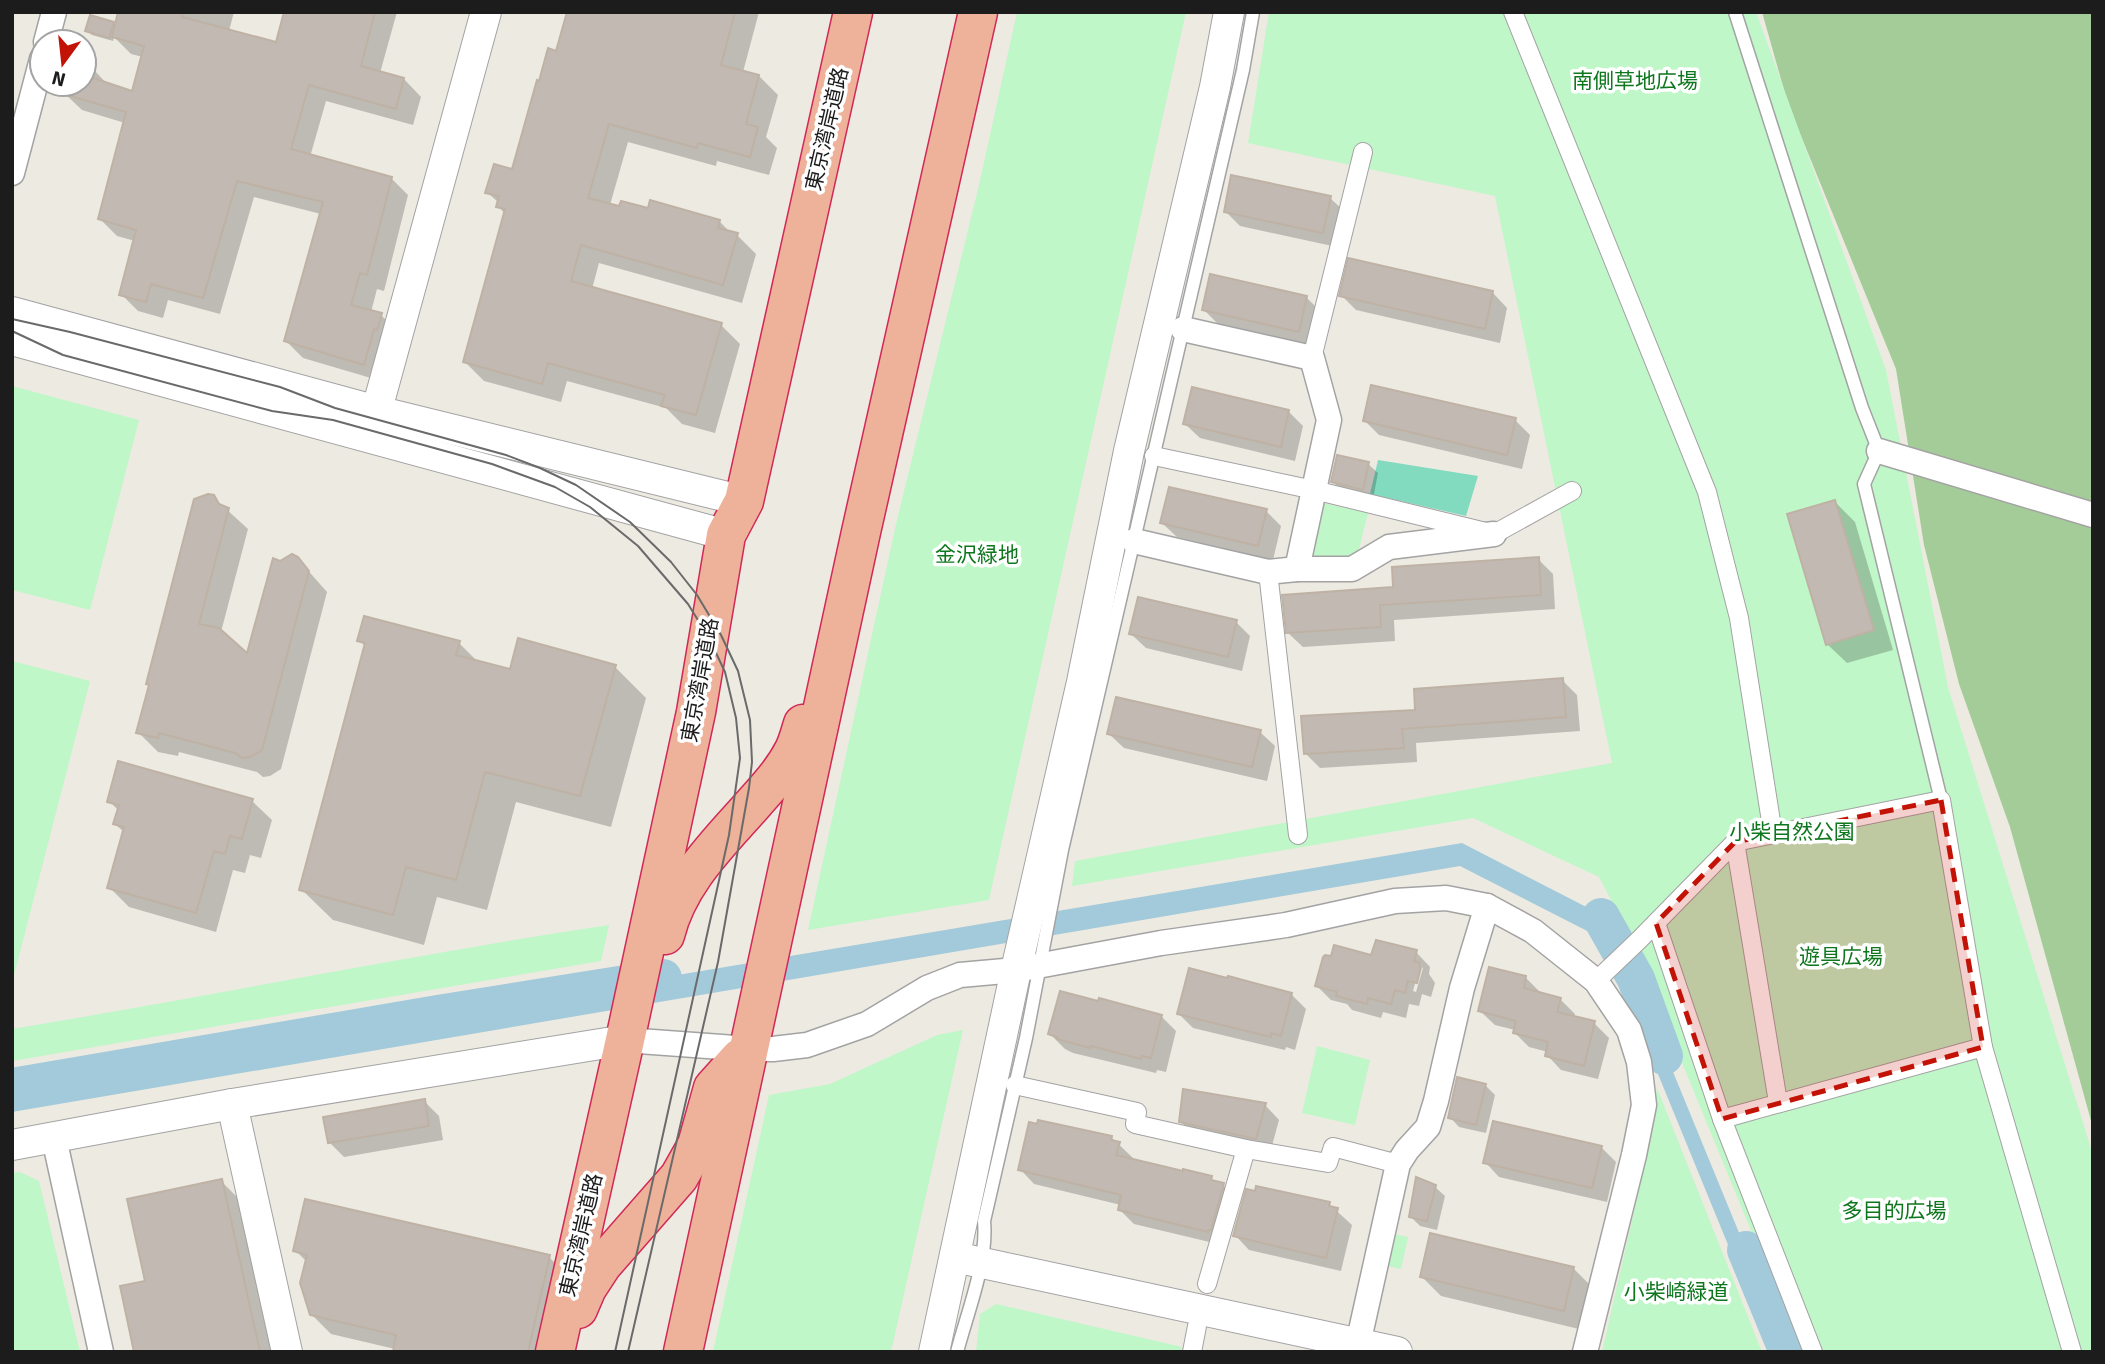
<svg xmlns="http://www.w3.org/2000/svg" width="2105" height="1364" viewBox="0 0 2105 1364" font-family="Signika,'Noto Sans JP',sans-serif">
<rect width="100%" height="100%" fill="#edeae2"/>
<polygon fill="#a4cc98" points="1762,12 2093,12 2093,1128 2010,827 1959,684 1924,545 1896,369 1788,104"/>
<g fill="#bff7c8">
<polygon points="1017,12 1186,12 989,900 808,930 896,524 979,185"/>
<polygon points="1269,12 1756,12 1886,370 1948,687 2093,1155 2093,1352 1801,1352 1629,934 1599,877 1473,818 1072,886 1075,861 1612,763 1495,196 1248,143"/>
<polygon points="12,386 139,420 90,610 12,590"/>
<polygon points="1323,503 1368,513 1357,557 1310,562"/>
<polygon points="12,661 90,681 12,983"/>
<path d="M609,925L601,961L12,1061V1029C212,996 410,955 609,925Z"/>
<polygon points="963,1030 891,1352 713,1352 769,1095 830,1084 937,1035"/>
<polygon points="1317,1046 1370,1060 1355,1125 1302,1113"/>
<polygon points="1657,1088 1762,1352 1602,1352 1651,1137"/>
<polygon points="20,1172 39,1181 80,1352 12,1352 12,1173"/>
<polygon points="1393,1234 1408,1237 1401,1269 1387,1266"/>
<polygon points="996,1304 1182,1347 1181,1352 976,1352 980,1314"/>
</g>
<polygon fill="#82dbbf" points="1378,460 1478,476 1466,516 1370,494"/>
<polygon fill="#a3cada" points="1462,843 1600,914 1632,972 1788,1352 1772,1352 1619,979 1597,936 1460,866 12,1112 12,1087"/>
<g fill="#0003" fill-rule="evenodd">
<polygon points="120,12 234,12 229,31 277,44 286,12 397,12 380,73 404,79 421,97 413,125 326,101 310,157 391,178 408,195 384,291 377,289 371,312 381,315 398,332 381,381 303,358 286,341 321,214 254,197 220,314 168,300 163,318 138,311 121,294 135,241 117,236 100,219 125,123 82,110 64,93 67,84 84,84 84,68 95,71 108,85 133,93 143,57 131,54 114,37 113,41 92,35 87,31 113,23 116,27"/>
<polygon points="569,12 759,12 743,72 759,76 778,95 766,137 777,148 769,175 717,161 716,166 628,142 610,205 719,221 731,233 737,235 756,254 742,303 599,263 592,289 721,325 740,344 715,433 682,424 666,408 567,381 561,402 484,381 465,362 505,214 498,206 499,203 487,192 513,171 540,83 558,53"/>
<polygon points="1330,198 1345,212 1337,247 1240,226 1225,211"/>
<polygon points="1493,293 1507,308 1500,343 1356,310 1341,295"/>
<polygon points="1306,297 1321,312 1314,346 1218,324 1204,310"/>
<polygon points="1289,412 1303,426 1295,461 1200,438 1185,424"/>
<polygon points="1515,420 1530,435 1522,469 1379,435 1365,421"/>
<polygon points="1368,464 1378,473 1373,499 1342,491 1333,482"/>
<polygon points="213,497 248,529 221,632 248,657 280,563 297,558 327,592 281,769 270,776 263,777 257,772 179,752 178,756 158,752 138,732 151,687 148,684"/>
<polygon points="1835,502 1855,522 1893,650 1847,663 1827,644"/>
<polygon points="1266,511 1281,526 1273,560 1177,537 1162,523"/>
<polygon points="1538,559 1553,574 1555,609 1394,620 1395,641 1303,647 1288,633 1395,589"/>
<polygon points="1236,622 1250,636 1242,671 1146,648 1131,634"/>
<polygon points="359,640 459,643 479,663 511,672 615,667 646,698 611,827 516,802 487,910 437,897 424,945 333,920 301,889 366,647"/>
<polygon points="1562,680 1577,695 1580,731 1416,743 1417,762 1320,768 1305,753 1417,711"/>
<polygon points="1260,732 1275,746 1267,781 1124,748 1109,734"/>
<polygon points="109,801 252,801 272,820 261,858 250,855 245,873 233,870 216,932 129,907 109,887 125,833 115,824 119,811"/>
<path d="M1416,952L1430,967L1429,974L1435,983L1431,997L1422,994L1419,1006L1409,1004L1406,1018L1383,1012L1381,1018L1352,1010L1347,1004L1331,1000L1317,986L1373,957ZM1420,965L1423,968L1416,992L1413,991Z"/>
<polygon points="1526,978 1540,992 1560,999 1575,1014 1574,1018 1594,1023 1609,1038 1598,1079 1561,1070 1547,1055 1548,1052 1529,1047 1515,1033 1515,1030 1495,1025 1480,1011"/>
<polygon points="1291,994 1306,1009 1295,1050 1286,1047 1285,1050 1193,1028 1179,1014"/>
<polygon points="1162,1017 1176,1031 1166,1072 1157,1070 1156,1073 1073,1053 1065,1049 1050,1034"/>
<polygon points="1485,1085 1495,1095 1486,1133 1459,1127 1450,1117"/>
<polygon points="424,1101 439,1116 443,1140 344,1157 329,1142"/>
<polygon points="1265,1105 1279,1120 1270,1153 1195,1136 1181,1122"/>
<polygon points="1111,1137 1133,1158 1133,1161 1211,1178 1216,1183 1223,1185 1238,1199 1222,1245 1134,1224 1120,1210 1121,1205 1034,1184 1020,1169"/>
<polygon points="1601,1147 1616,1162 1607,1202 1499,1177 1485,1162"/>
<polygon points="221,1181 241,1201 275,1352 136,1352 147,1282"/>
<polygon points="1435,1187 1445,1196 1437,1230 1420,1226 1411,1217"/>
<polygon points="1329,1204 1352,1225 1341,1271 1249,1250 1235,1235"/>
<polygon points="295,1250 549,1257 569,1277 551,1352 394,1352 395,1349 331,1334 311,1314 307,1262"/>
<polygon points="1573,1268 1593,1288 1583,1330 1441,1296 1421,1276"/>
</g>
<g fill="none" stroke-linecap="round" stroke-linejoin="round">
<g stroke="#a3cada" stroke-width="38">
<polyline points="1601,917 1636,979 1664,1056"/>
<polyline points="12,1087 438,1014 663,978"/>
<polyline points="1746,1250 1788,1352"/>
</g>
</g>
<g fill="#c2bab2" stroke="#bfb2a5" stroke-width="2">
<polygon points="118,12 183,12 182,17 276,42 284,12 375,12 361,66 404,78 396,109 309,85 291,149 392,177 367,275 360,273 351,305 382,313 377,330 374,329 364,365 284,341 323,202 237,181 203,298 151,284 146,302 119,295 136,230 98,219 126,112 49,90 51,84 84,84 84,75 132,91 144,46 112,37"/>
<polygon points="567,12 735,12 721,65 759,75 746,124 758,127 750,157 698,143 697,148 609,124 588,198 619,206 621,201 648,208 650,200 720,220 718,228 738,233 723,285 581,245 571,281 722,323 696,415 661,406 665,395 548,363 542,384 463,362 505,209 496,207 499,196 485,193 494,164 512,169 537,80 539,81 548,48 556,51"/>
<polygon points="90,15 114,22 109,38 85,31"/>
<polygon points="1231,175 1331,196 1323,233 1224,212"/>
<polygon points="1348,258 1493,291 1485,329 1339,296"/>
<polygon points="1210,274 1307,296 1299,332 1202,310"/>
<polygon points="1371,385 1516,418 1507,455 1363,421"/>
<polygon points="1192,387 1289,410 1281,447 1183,424"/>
<polygon points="1337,455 1369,462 1363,490 1331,482"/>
<polygon points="1169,487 1267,509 1258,546 1160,523"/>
<polygon points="208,494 214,495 219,504 229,508 199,624 219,628 247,653 273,558 280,561 292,554 298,557 309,571 262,750 250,757 242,758 235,753 159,733 158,738 136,733 149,685 146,684 194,499"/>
<polygon points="1835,500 1874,630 1826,645 1787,514"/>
<polygon points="1539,557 1541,595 1380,605 1381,627 1286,633 1282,595 1393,587 1392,567"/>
<polygon points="1138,597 1237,620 1228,657 1129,634"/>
<polygon points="364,616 460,641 456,655 510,669 518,638 616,665 580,796 485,772 456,880 406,867 393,915 299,890 365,643 357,641"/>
<polygon points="1563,678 1566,717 1402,729 1404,748 1304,754 1301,716 1415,710 1414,689"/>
<polygon points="1116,697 1261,730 1252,767 1107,734"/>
<polygon points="118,761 253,799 242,839 230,836 225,854 214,851 196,913 107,888 124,827 113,824 119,805 107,802"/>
<polygon points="1376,940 1417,950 1414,961 1420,963 1419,966 1421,967 1417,983 1408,981 1405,993 1395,990 1391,1004 1368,998 1367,1004 1336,996 1337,992 1315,986 1323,957 1325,955 1331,956 1334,945 1371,955"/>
<polygon points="1489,967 1526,976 1524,988 1561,998 1557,1012 1595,1021 1584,1066 1545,1056 1548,1042 1513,1033 1516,1021 1478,1011"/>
<polygon points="1189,968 1227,978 1228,976 1292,993 1281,1036 1271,1033 1271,1037 1177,1014"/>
<polygon points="1060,991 1098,1001 1099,998 1162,1015 1151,1058 1142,1056 1141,1059 1091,1046 1090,1048 1057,1039 1057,1037 1048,1034"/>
<polygon points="1457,1077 1486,1084 1476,1125 1448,1118"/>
<polygon points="1183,1089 1266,1103 1256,1139 1179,1122"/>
<polygon points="425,1099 429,1126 328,1143 323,1117"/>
<polygon points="1038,1120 1112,1136 1111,1140 1120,1142 1116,1155 1183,1171 1183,1169 1212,1176 1211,1180 1224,1183 1211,1230 1208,1230 1208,1232 1118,1210 1121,1195 1018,1170 1029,1122 1037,1124"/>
<polygon points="1493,1121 1602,1146 1592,1188 1483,1163"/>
<polygon points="1416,1177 1436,1185 1427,1221 1409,1217"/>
<polygon points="222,1179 260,1352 134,1352 120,1286 145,1281 127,1199"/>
<polygon points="1256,1186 1330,1202 1329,1206 1338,1208 1326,1258 1233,1236 1246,1189 1255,1191"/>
<polygon points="305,1199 550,1255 528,1352 393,1352 396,1335 310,1315 300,1283 307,1255 293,1251"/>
<polygon points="1430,1233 1574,1267 1564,1311 1420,1277"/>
</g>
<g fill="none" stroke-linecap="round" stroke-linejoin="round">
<g stroke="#a3a3a3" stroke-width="15">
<g id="service">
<polyline points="1735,12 1862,408 1879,451 1864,484 1941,800"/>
<path d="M957,1352C967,1313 988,1262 984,1221L1026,1038L1062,850L1243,70L1253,12"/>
</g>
</g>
<g stroke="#a3a3a3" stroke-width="20">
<g id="pedestrian">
<polyline points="1513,12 1707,492 1739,618 1773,834"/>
<polyline points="1312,358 1363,152"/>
<polyline points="1154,456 1314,490 1494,534 1572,491"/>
<polyline points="1268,572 1298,835"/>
<polyline points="1735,842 1778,1102"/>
<polyline points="1656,923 1722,1119 1813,1352"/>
<polyline points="1596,981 1639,940 1735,842 1941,800 1983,1047 2072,1352"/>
<polyline points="1015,1085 1137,1112 1135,1124 1246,1149 1207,1284"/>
<polyline points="1722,1119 1983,1047"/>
<polyline points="1246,1149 1328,1163 1333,1147 1398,1164"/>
<polyline points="1192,1352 1197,1326"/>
</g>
</g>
<g stroke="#a3a3a3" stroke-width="27">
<g id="minor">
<polyline points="46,42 54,12"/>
<polyline points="12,173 42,59"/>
<polyline points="1183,329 1312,358 1329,420 1297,569"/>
<polyline points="1879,451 2093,515"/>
<polyline points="1134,541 1268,572 1297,569 1352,569 1389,547 1494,534"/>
<polyline points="625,1040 749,1049 773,1049 807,1045 867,1024 927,988 960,975 1016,970 1161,943 1286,925 1395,901 1446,898 1487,906 1533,931 1596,981 1629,1030 1639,1062 1644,1105 1634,1155 1585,1352"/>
<polyline points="54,1138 101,1352"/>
<polyline points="1358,1344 1398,1164 1407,1150 1428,1127 1436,1101 1462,988 1487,906"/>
</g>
</g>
<g stroke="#a3a3a3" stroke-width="32">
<g id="tertiary">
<polyline points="12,312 377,411 744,501"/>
<polyline points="12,340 726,535"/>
<polyline points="371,431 486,12"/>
<polyline points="232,1104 287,1352"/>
<polyline points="12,1145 232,1104 625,1040"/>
<polyline points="955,1257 1397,1352"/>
<polyline points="934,1352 1016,970 1082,682 1129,451 1215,87 1229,12"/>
</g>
</g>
<g stroke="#d22857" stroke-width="41">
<g id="trunk">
<path d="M665,935C678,881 720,842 755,802C770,785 784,770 794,750C798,742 800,733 803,724"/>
<polyline points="578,1309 587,1288 602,1265 679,1177 697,1145 713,1088 740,1058"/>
<polyline points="555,1352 625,1040 696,712 726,535 744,501 853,12"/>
<polyline points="683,1352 861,532 978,12"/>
</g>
</g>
<use href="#service" stroke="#fff" stroke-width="12"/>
<use href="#pedestrian" stroke="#fff" stroke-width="18"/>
<use href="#minor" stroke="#fff" stroke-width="24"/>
<use href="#tertiary" stroke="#fff" stroke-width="30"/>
<use href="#trunk" stroke="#eeb199" stroke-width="38"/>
<g stroke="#6a6a6a" stroke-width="2">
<polyline points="12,319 70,332 280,387 335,408 506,455 540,468 576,485 630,522 671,562 697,595 721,635 738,671 750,720 752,762 749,788 718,962 628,1352"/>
<polyline points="12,331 63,355 272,411 333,420 492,464 555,487 590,507 638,546 688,604 709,638 725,672 736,718 740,758 729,835 615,1352"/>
</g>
</g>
<path fill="#c31306" fill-opacity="0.2" stroke="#c31306" stroke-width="5" stroke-dasharray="14 9" stroke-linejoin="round" d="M1941,800L1983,1047L1722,1119L1656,923L1735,842Z"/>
<g text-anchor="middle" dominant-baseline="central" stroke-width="7" stroke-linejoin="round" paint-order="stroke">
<g font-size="21" fill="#0e771e" stroke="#fff">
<text x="1635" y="81">南側草地広場</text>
<text x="977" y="555">金沢緑地</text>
<text x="1792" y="832">小柴自然公園</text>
<text x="1841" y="957">遊具広場</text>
<text x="1894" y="1211">多目的広場</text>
<text x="1676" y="1292">小柴崎緑道</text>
</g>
<g font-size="21" fill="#1c1c1c" stroke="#fff">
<text transform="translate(827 129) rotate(-77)">東京湾岸道路</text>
<text transform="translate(700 680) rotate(-80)">東京湾岸道路</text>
<text transform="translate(581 1235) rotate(-77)">東京湾岸道路</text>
</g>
</g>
<rect width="2105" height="1364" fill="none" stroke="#1c1c1c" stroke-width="28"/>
<g transform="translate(63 63) rotate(195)"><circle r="33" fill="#ffffff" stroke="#a4a4a4" stroke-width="2"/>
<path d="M0-5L12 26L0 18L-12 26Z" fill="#c31306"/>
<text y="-10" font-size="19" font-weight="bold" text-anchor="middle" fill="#1c1c1c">N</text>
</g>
</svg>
